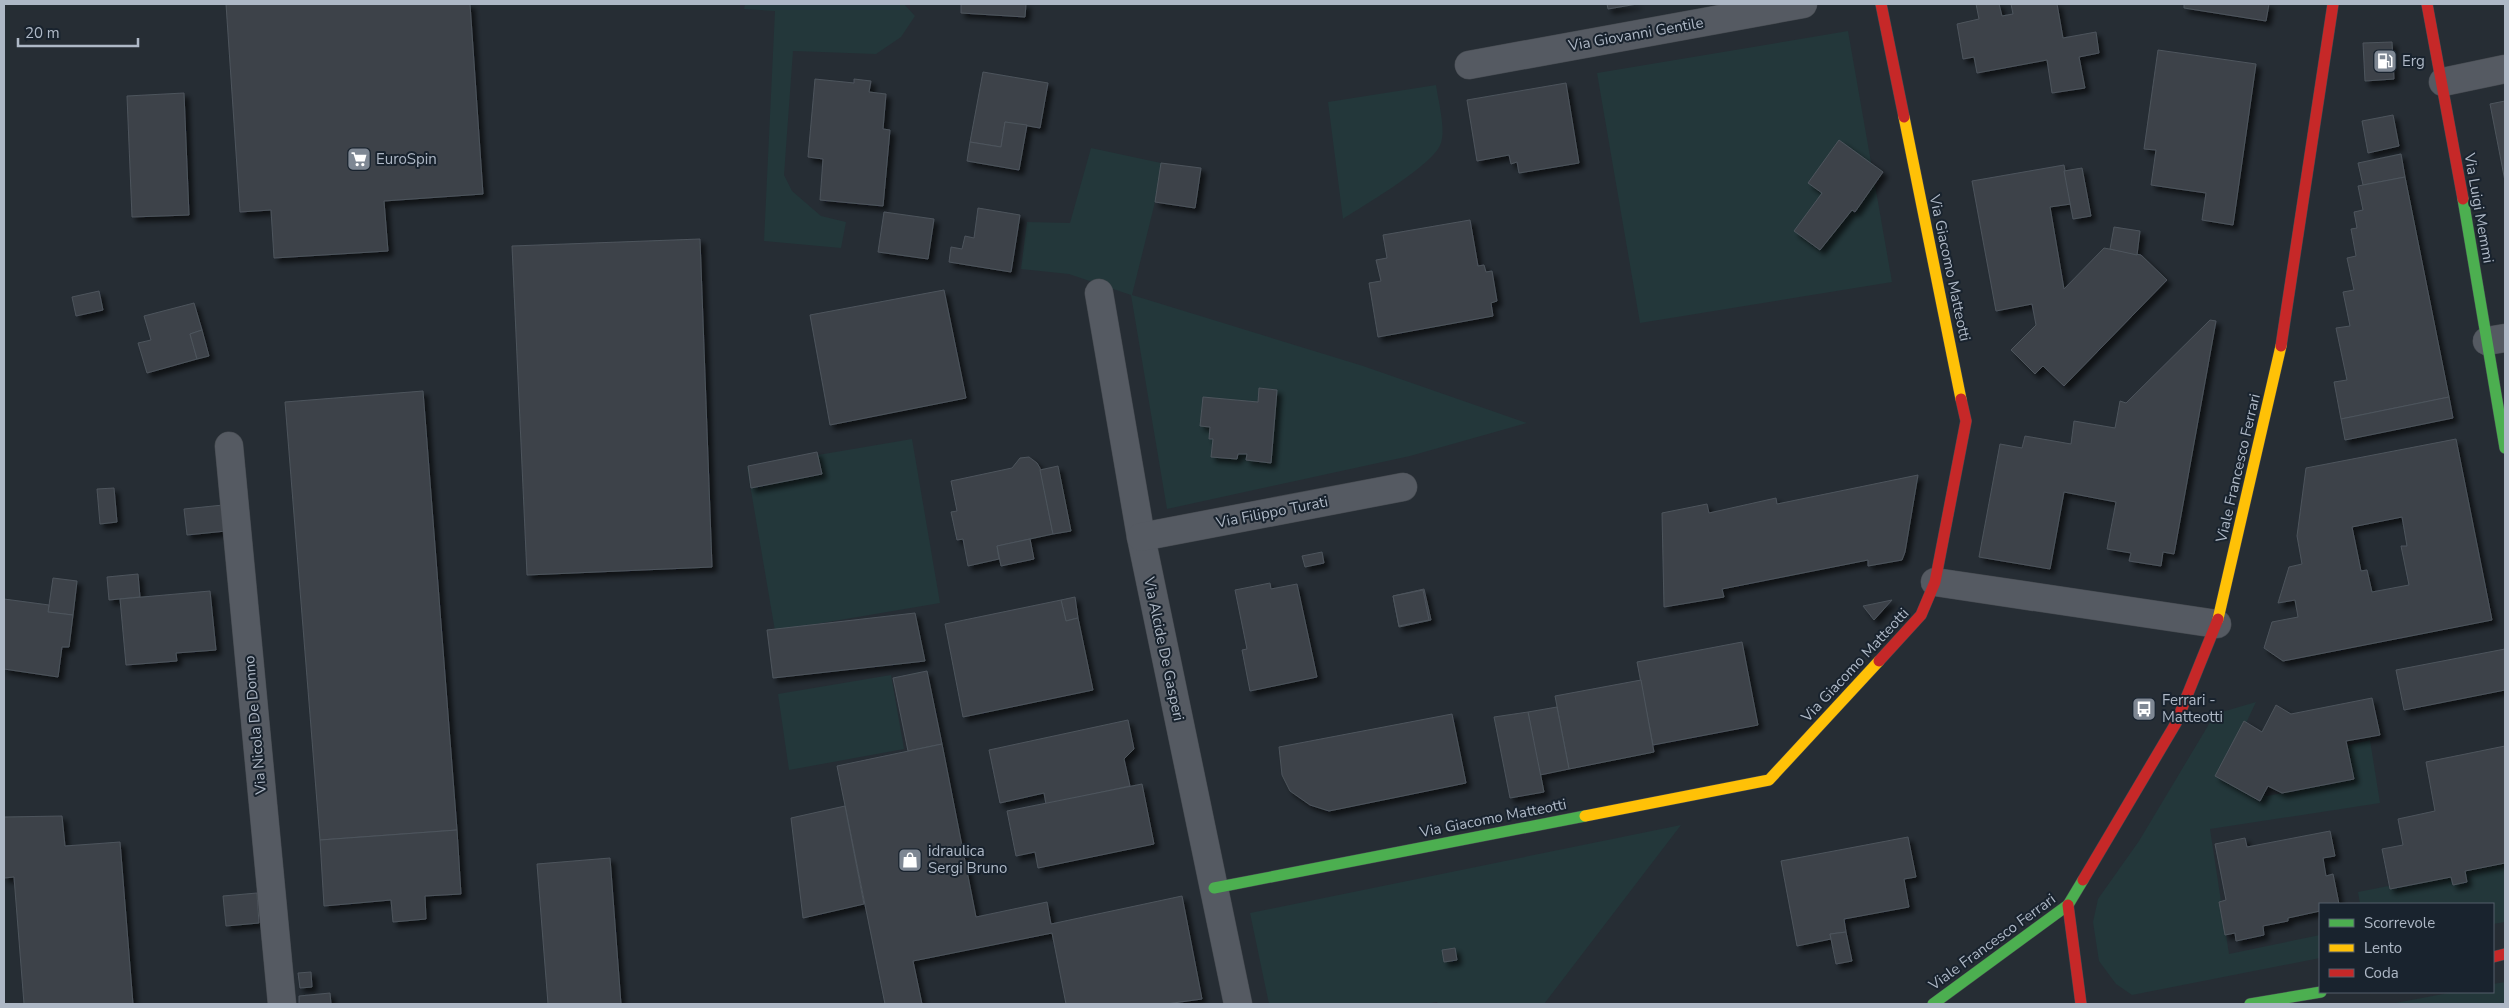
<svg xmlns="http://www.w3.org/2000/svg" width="2509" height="1008" viewBox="0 0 2509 1008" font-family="'Nunito Sans',sans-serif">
<defs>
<filter id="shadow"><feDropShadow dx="4.5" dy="4.5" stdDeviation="2.5" flood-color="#0009"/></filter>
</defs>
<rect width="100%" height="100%" fill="#262d34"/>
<g fill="#23373a">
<polygon points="745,4 904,4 915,16 901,37 876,54 793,51 784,175 792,191 821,216 846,222 841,248 764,241 775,11 744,9"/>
<polygon points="1848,31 1892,282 1640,323 1597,73"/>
<path d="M1436,85C1438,99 1446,130 1441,143C1434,165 1364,205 1343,219L1328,102Z"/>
<polygon points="1091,148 1161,163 1155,202 1132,295 1363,366 1527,423 1410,456 1167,509 1131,295 1069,274 1021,269 1027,222 1070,223"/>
<polygon points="912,439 940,603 775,631 747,467"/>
<polygon points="891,675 904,749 789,770 778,694"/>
<polygon points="2256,702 2223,772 2267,796 2349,780 2345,746 2370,740 2380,803 2210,829 2229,954 2320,935 2320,958 2132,995 2116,984 2099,961 2093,922 2098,899 2139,841 2215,714"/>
<polygon points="1681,825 1544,1004 1438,1004 1437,1002 1424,1004 1269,1004 1250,913"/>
<polygon points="2505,863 2505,922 2493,924 2493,904 2360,904 2358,892"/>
<polygon points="2505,982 2505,1004 2390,1004 2454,992 2493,992 2493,984"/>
</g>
<g fill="#3d434a" stroke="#4d545c" fill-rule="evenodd" filter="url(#shadow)">
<polygon points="226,4 470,4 483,194 384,201 388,251 274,258 271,210 240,212"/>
<polygon points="961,4 1026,4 1025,17 961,13"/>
<polygon points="1607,4 1637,4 1608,9"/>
<polygon points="1976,4 1999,4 2002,16 2013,14 2011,4 2057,4 2063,38 2096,32 2099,53 2079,57 2085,88 2052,93 2047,60 1977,73 1974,57 1963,59 1957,24 1979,19"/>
<polygon points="2184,4 2269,4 2266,21 2184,8"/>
<polygon points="2392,42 2394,79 2365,81 2363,43"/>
<polygon points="2158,50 2256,64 2233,225 2202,220 2206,193 2151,185 2156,150 2144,149"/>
<polygon points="983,72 1048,83 1040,128 1005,122 1001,147 970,142"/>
<polygon points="815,79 854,83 854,79 871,81 869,92 886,94 883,129 890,130 883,206 820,200 823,159 808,157"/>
<polygon points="1566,83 1579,163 1519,173 1517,162 1511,164 1509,155 1477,161 1467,100"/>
<polygon points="184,93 189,215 132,217 127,96"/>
<polygon points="2505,101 2505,181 2490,104"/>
<polygon points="2393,115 2399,146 2368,153 2362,121"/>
<polygon points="1005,122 1027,125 1019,170 967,161 970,142 1001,147"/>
<polygon points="1839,140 1883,172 1855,212 1852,210 1820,250 1794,231 1822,193 1808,183"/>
<polygon points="2401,154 2405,177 2363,185 2358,163"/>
<polygon points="1161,163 1201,168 1195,208 1155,202"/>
<polygon points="2064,165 2071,204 2050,207 2064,289 2104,248 2141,255 2167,280 2064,386 2043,366 2035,374 2011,350 2036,325 2032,304 1996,311 1972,181"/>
<polygon points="2082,168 2091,216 2073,219 2064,171"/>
<polygon points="2405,177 2449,397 2341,419 2334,382 2347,380 2336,328 2350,326 2343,292 2354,290 2347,258 2356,256 2351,229 2357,228 2354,212 2363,210 2358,186"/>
<polygon points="978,208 1020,215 1011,272 949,262 951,247 962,249 965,236 974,238"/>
<polygon points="884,212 934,219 928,259 878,252"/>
<polygon points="1470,220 1478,266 1484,265 1486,272 1492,271 1497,301 1491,303 1493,316 1378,337 1369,283 1381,281 1376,260 1387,258 1383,235"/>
<polygon points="2114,227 2140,231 2137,255 2110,249"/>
<polygon points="700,239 712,567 527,575 512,246"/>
<polygon points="944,290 966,398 830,425 810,315"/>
<polygon points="99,291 103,310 76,316 72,297"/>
<polygon points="194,303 202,330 190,334 197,359 147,373 138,343 151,340 144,316"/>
<polygon points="2210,320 2216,321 2174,554 2163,552 2161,566 2129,561 2131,553 2107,549 2116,502 2064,492 2050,569 1979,557 2000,444 2022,448 2025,436 2071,444 2074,421 2115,428 2120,401 2126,403"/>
<polygon points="202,330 209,356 197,359 190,334"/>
<polygon points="1259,388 1277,390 1271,463 1246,460 1247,454 1238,454 1237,459 1211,457 1213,439 1209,439 1210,427 1200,426 1203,397 1258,402"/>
<polygon points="423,391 457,830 320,840 285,402"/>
<polygon points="2449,397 2453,418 2345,440 2341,419"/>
<path d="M2456,439L2492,620L2283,661L2264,648L2272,622L2298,617L2295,600L2278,603L2289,567L2302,564L2297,536L2306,468ZM2402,517L2407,546H2401L2409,585L2372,592L2367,570L2361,571L2352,527Z"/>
<polygon points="817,452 822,474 751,488 748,466"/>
<polygon points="1029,457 1037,463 1040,468 1053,534 997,546 999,559 968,566 963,539 957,540 951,512 957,511 951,481 1012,468 1020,458"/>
<polygon points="1058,466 1071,531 1053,534 1040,470"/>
<polygon points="1918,475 1905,552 1902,560 1868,566 1868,560 1722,589 1724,597 1664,607 1662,513 1707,504 1709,513 1776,498 1777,504"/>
<polygon points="114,488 117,522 100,524 97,489"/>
<polygon points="223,505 226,531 187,535 184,509"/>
<polygon points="1030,539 1034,559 1001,566 997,546"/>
<polygon points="1322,552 1324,563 1305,567 1302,556"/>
<polygon points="138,574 140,597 109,600 107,577"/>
<polygon points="53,578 77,581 73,615 48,612"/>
<polygon points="1270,583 1271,589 1297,584 1317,677 1250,691 1242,650 1247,649 1235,590"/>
<polygon points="1424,589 1431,620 1399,627 1393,596"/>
<polygon points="1423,590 1429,620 1399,626 1393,596"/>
<polygon points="210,591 216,650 176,653 177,661 126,665 120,599"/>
<polygon points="1075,597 1078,618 1066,621 1061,600"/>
<polygon points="4,599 49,605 48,612 73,615 69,647 62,647 58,677 4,669"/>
<polygon points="1061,600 1066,621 1078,618 1093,690 963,717 945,624"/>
<polygon points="1892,600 1874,620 1863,606"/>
<polygon points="915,613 925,661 773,678 767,630"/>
<polygon points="1742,642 1758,725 1653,745 1637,662"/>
<polygon points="2505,649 2505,690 2404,710 2396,670"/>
<polygon points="927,671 942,744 908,751 893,678"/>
<polygon points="1641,680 1654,752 1569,769 1555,696"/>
<polygon points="2372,698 2380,735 2346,741 2354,779 2282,793 2268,786 2260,801 2215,776 2244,721 2262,732 2276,705 2291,714"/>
<polygon points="1557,707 1569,769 1540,775 1528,712"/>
<polygon points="1528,712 1544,792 1510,798 1494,717"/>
<polygon points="1452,714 1466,783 1329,811 1310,805 1290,791 1282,775 1279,747"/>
<polygon points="1128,720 1134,749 1124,759 1130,786 1046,804 1044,793 1000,803 989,750"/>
<polygon points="942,744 976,917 1047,902 1051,924 1182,896 1202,999 1166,1004 1066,1004 1052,933 913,961 922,1004 885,1004 837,766"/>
<polygon points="2505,746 2505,863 2465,871 2467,882 2453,885 2451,877 2390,889 2382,849 2403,845 2398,819 2435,811 2426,762"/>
<polygon points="1142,784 1154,844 1038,868 1035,852 1016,856 1007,811"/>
<polygon points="845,806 864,904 803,918 791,818"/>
<polygon points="62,816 65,846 120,842 133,1004 24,1004 14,877 4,878 4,817"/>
<polygon points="457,830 461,894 425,896 426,919 393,922 391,900 324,906 320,840"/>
<polygon points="2330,831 2335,856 2323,858 2326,876 2333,874 2339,904 2320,904 2320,911 2288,918 2288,921 2263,926 2264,935 2236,941 2235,933 2225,935 2219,902 2226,900 2215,844 2245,838 2247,847"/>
<polygon points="1908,837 1916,877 1904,879 1909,907 1844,919 1846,932 1830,934 1831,939 1797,946 1781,861"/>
<polygon points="610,858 621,1004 548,1004 537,864"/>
<polygon points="257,893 259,923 226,926 223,896"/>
<polygon points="1846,932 1852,961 1836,964 1830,934"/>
<polygon points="1455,948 1457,960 1444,962 1442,950"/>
<polygon points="311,972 312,987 300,988 298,973"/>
<polygon points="330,993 331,1004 299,1004 299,996"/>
</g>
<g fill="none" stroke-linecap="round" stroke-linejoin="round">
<g stroke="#44494f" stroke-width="29">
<g id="street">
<polyline points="1469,65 1803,4"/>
<polyline points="2443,82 2505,69"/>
<polyline points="1099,293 1141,537 1238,1004"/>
<polyline points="2487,341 2505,338"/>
<polyline points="229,446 282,1004"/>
<polyline points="1141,537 1403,487"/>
<polyline points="1935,582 2217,624"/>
</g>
</g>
<g stroke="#44494f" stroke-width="12">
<g id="fast">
<polyline points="2463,199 2505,448"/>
<polyline points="1214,888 1585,816"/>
<polyline points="1933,1004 2068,905 2083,880"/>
<polyline points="2250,1004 2321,992"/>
</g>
</g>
<g stroke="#44494f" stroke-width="12">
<g id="slow">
<polyline points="1904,117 1961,399"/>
<polyline points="2218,619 2281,346"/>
<polyline points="1585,816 1769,780 1879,661"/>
</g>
</g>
<g stroke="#44494f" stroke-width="12">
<g id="jam">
<polyline points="1881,4 1904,117"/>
<polyline points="2427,4 2463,199"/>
<polyline points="2281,346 2333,4"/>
<polyline points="1879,661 1921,615 1935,582 1966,421 1961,399"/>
<polyline points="2083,880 2176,723 2218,619"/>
<polyline points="2068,905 2081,1004"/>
<polyline points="2493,957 2505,954"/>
</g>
</g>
<use href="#street" stroke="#555a62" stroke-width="28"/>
<use href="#fast" stroke="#4caf50" stroke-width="11"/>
<use href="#slow" stroke="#ffc107" stroke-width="11"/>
<use href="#jam" stroke="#c62828" stroke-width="11"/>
</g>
<defs>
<g id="fuel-square" transform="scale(1.25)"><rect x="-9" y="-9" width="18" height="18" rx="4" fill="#7e8793" stroke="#19232e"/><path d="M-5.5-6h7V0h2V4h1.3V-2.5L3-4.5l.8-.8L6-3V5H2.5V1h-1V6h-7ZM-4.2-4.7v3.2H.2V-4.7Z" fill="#fff"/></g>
<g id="supermarket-square" transform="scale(1.25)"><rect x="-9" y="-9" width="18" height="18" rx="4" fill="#7e8793" stroke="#19232e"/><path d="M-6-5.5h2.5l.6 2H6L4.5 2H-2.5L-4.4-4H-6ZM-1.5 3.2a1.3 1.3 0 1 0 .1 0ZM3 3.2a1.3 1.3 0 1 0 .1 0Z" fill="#fff"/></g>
<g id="bus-square" transform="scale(1.25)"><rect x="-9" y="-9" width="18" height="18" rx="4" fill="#7e8793" stroke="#19232e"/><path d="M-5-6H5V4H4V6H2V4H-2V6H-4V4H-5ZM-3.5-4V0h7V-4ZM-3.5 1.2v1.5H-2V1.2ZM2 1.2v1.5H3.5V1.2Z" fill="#fff"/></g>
<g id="shop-square" transform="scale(1.25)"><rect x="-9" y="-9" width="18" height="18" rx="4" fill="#7e8793" stroke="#19232e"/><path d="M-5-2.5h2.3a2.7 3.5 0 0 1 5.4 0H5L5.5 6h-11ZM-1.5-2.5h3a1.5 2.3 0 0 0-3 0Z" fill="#fff"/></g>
</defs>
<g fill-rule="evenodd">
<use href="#fuel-square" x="2385" y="61"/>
<use href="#supermarket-square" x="359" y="159"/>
<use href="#bus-square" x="2144" y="709"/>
<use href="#shop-square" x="910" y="860"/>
</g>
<g text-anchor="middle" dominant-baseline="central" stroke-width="4" stroke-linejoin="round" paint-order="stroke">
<g font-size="15" fill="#aeb8c6" stroke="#19232e">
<text transform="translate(1636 34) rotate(-10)">Via Giovanni Gentile</text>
<text transform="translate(2479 208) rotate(80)">Via Luigi Memmi</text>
<text transform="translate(1950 268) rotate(78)">Via Giacomo Matteotti</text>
<text transform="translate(2238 468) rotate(-77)">Viale Francesco Ferrari</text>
<text transform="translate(1272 512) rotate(-11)">Via Filippo Turati</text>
<text transform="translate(1164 649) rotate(78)">Via Alcide De Gasperi</text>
<text transform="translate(1855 665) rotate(-47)">Via Giacomo Matteotti</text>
<text transform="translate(255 725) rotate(-95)">Via Nicola De Donno</text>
<text transform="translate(1493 818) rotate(-11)">Via Giacomo Matteotti</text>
<text transform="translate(1992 942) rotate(-36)">Viale Francesco Ferrari</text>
</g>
<g font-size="15" fill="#aeb8c6" stroke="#19232e" text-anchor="start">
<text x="2402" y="61">Erg</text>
<text x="376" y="159">EuroSpin</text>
<text x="2162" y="700">Ferrari -<tspan x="2162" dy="17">Matteotti</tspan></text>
<text x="928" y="851">idraulica<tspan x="928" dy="17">Sergi Bruno</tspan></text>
</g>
</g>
<rect width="2509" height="1008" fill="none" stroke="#aeb8c6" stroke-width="10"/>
<rect x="2319" y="903" width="175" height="90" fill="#19232e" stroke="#555f6b"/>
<rect x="2329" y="919" width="25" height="8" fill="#4caf50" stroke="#555f6b"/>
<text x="2364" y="928" font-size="15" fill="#aeb8c6">Scorrevole</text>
<rect x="2329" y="944" width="25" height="8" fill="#ffc107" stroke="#555f6b"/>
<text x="2364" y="953" font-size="15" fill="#aeb8c6">Lento</text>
<rect x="2329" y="969" width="25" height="8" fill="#c62828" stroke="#555f6b"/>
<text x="2364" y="978" font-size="15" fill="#aeb8c6">Coda</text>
<path d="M18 38v8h120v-8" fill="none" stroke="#aeb8c6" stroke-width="2.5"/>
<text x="25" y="38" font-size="15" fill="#aeb8c6" stroke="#19232e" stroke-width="4" paint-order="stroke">20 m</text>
</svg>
